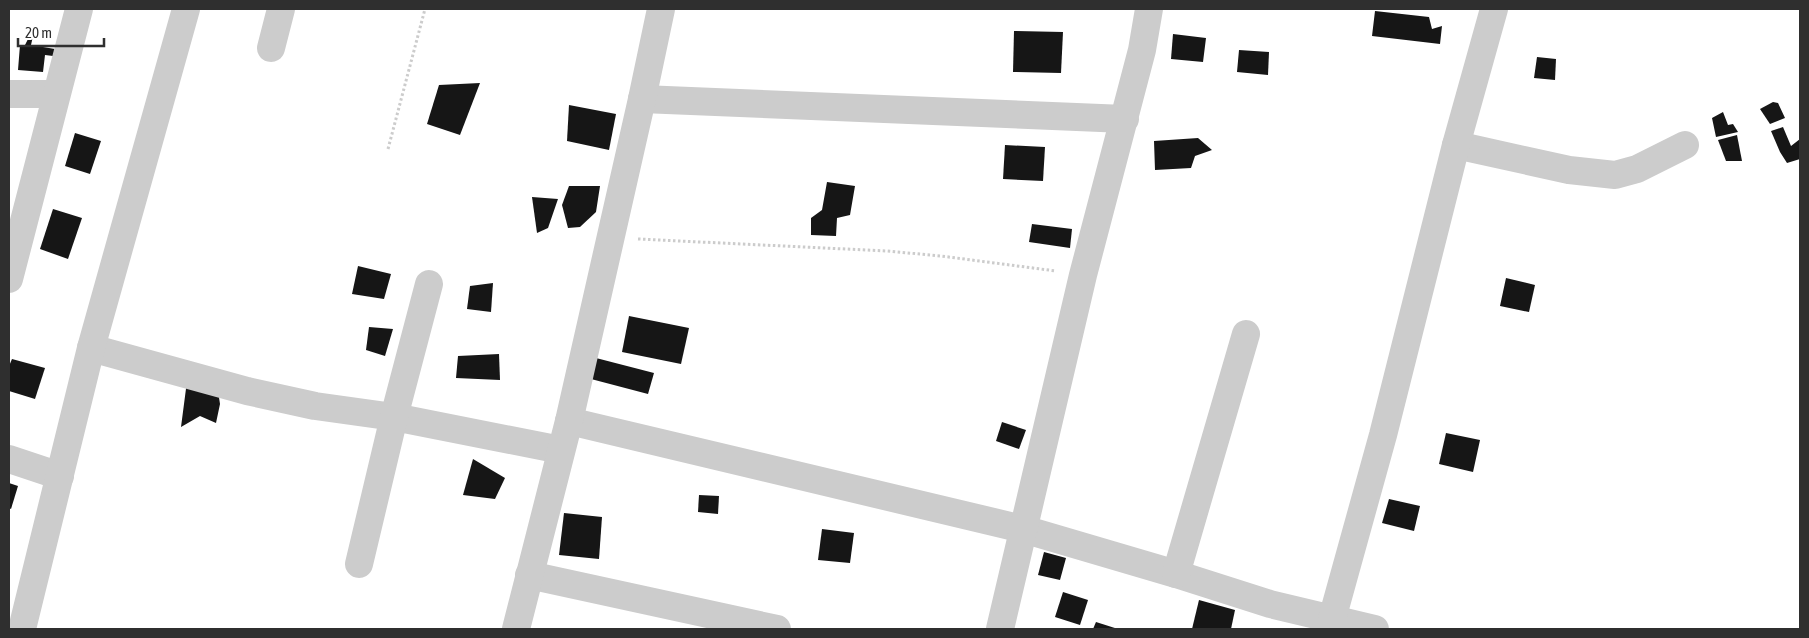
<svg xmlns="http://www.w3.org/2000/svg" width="1809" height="638" viewBox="0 0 1809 638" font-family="'Asap Condensed',sans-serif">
<rect width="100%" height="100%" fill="#fff"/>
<g fill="#161616">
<polygon points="1375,11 1429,17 1432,29 1442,26 1440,44 1372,36"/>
<polygon points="1014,31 1063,32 1061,73 1013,72"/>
<polygon points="1173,34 1206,38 1203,62 1171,59"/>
<polygon points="30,35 33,36 31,45 55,49 53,56 45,55 43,72 18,70 20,45 25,45"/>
<polygon points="1239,50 1269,52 1268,75 1237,72"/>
<polygon points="1537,57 1556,59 1555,80 1534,78"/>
<polygon points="480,83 460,135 427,124 439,85"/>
<polygon points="1773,102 1778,103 1785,118 1770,124 1760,109"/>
<polygon points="569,105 616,114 609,150 567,141"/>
<polygon points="1723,112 1728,125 1733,124 1738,132 1716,137 1712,118"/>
<polygon points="1783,127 1791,146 1800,139 1800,159 1787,163 1780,152 1771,131"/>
<polygon points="75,133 101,141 90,174 65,166"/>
<polygon points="1737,135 1742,161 1726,161 1718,140"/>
<polygon points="1198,138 1212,150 1195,156 1191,168 1155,170 1154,141"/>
<polygon points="1005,145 1045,147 1043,181 1003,179"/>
<polygon points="827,182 855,186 850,215 837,218 836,236 811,235 811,218 822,210"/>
<polygon points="569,186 600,186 596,212 580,227 568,228 562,205"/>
<polygon points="532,197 558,199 548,228 537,233"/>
<polygon points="53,209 82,218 68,259 40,249"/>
<polygon points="1032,224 1072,229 1070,248 1029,242"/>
<polygon points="358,266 391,274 384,299 352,294"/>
<polygon points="1506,278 1535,285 1529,312 1500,306"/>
<polygon points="493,283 491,312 467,309 470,286"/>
<polygon points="629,316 689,328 681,364 622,352"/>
<polygon points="369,327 393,329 385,356 366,350"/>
<polygon points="499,354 500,380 456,378 458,356"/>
<polygon points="596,358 654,373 648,394 591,379"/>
<polygon points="12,359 45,368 35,399 9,391 9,366"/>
<polygon points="187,381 218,391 220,404 216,423 200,416 181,427"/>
<polygon points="1002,422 1026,430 1019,449 996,441"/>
<polygon points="1446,433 1480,440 1473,472 1439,464"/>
<polygon points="473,459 505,478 495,499 463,495"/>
<polygon points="9,483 18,486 11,509 9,508"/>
<polygon points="699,495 719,496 718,514 698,512"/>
<polygon points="1389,499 1420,506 1414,531 1382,523"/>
<polygon points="564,513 602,517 599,559 559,555"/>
<polygon points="822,529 854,533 850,563 818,560"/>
<polygon points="1044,552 1066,558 1060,580 1038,575"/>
<polygon points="1063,592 1088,600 1080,625 1055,617"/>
<polygon points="1199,600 1235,610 1231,629 1192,629"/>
<polygon points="1096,622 1118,629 1093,629"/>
</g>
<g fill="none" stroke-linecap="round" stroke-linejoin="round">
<g stroke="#ccc" stroke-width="3" stroke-dasharray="2.5 2.5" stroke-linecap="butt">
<polyline points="388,149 425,9"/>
<polyline points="638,239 887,251 941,256 1056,271"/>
</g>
<g stroke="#ccc" stroke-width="28">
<polyline points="271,48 281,9"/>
<polyline points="9,94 56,94"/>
<polyline points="642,99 1125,119"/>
<polyline points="1456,145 1569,170 1615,175 1637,169 1685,145"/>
<polyline points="9,279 79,9"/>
<polyline points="91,348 247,391 315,406 394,417 561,450"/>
<polyline points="569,421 1023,529 1176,574 1270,604 1375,629"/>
<polyline points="9,459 60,476"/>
<polyline points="359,564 394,417 429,284"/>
<polyline points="1176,574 1246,334"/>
<polyline points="529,575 777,629"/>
<polyline points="1332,619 1383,435 1456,145 1494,9"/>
<polyline points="22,629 91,348 186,9"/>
<polyline points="516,629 569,421 642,99 661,9"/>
<polyline points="1000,629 1083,275 1142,50 1149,9"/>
</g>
</g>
<rect width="1809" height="638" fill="none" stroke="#2f2f2f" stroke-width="20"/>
<path d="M18 38v8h86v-8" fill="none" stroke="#2f2f2f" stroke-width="2.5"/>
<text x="25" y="38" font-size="15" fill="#2f2f2f" stroke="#ffffff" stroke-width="4" paint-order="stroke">20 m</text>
</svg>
